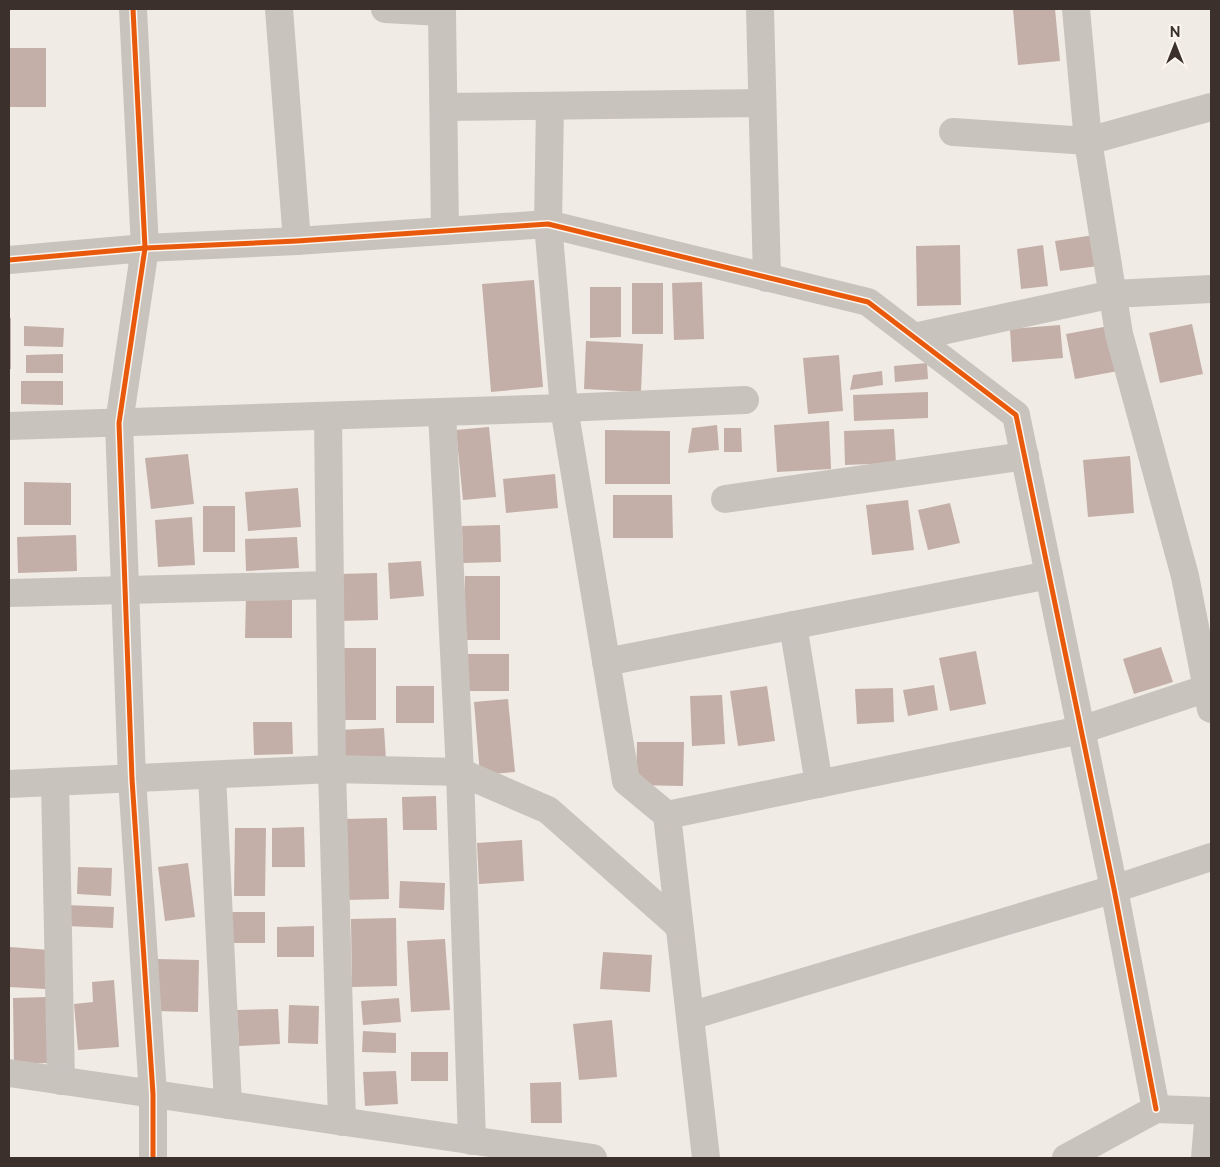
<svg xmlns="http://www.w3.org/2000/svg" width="1220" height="1167" viewBox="0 0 1220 1167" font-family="Raleway,sans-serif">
<rect width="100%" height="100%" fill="#f0ebe5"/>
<g fill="#c3afa7">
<polygon points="1013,9 1055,9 1060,61 1018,65"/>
<rect x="9" y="48" width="37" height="59"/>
<polygon points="1094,235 1098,266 1060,271 1055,241"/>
<polygon points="960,245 961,305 917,306 916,246"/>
<polygon points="1043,245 1048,286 1021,289 1017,249"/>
<polygon points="534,280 543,387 491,392 482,284"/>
<polygon points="702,282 704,339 674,340 672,283"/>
<rect x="632" y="283" width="31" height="51"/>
<polygon points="590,287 621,287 621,337 590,338"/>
<rect x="9" y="318" width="2" height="51"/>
<polygon points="1192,324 1203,374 1160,383 1149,333"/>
<polygon points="1060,325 1063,358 1012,362 1010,329"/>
<polygon points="24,326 64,328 63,347 24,346"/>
<polygon points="1109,326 1118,371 1075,379 1066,334"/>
<polygon points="586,341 643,344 641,392 584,389"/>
<polygon points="63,354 63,373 26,373 26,355"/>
<polygon points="839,355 843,411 808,414 803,358"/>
<polygon points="927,363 928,379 895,382 894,366"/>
<polygon points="882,371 883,385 850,390 853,375"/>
<polygon points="21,381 63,381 63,405 21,404"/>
<polygon points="928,392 928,418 854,421 853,395"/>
<polygon points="829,421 831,469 777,472 774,425"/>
<polygon points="717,425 719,450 688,453 692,428"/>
<polygon points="489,427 496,497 463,500 456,430"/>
<polygon points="724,428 741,428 742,452 724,452"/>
<polygon points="894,429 896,463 845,465 844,431"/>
<polygon points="605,430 670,431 670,484 605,484"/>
<polygon points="188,454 194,504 151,509 145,458"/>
<polygon points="1130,456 1134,513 1088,517 1083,460"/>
<polygon points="555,474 558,508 506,513 503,479"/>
<polygon points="24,482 71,483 71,525 24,525"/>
<polygon points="298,488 301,527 248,531 245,492"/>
<polygon points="613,495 672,495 673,538 613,538"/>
<polygon points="908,500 914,550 872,555 866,505"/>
<polygon points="950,503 960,543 928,550 918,510"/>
<rect x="203" y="506" width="32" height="46"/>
<polygon points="192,517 195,565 158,567 155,520"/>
<polygon points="500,525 501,562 463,563 462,526"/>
<polygon points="76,535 77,571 18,573 17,537"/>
<polygon points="297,537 299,568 246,571 245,539"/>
<polygon points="421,561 424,596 390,599 388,563"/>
<polygon points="377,573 378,620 340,621 339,574"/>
<rect x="465" y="576" width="35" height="64"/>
<polygon points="246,596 292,596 292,638 245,638"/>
<polygon points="1161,647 1173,682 1134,694 1123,659"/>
<rect x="344" y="648" width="32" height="72"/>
<polygon points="976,651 986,704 950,711 939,658"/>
<polygon points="468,654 509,654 509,691 467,691"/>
<polygon points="934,685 938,710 908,716 903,690"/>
<rect x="396" y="686" width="38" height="37"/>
<polygon points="767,686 775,741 738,746 730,691"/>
<polygon points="893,688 894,722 857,724 855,689"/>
<polygon points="722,695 725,744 692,746 690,696"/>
<polygon points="508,699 515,772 480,775 474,702"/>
<polygon points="253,722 292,722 293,754 254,755"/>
<polygon points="384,728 386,760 339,763 337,730"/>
<polygon points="637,742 684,742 683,786 636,785"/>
<polygon points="436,796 437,830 403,830 402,797"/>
<polygon points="387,818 389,899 345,900 343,819"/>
<polygon points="304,827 305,867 272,867 272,828"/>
<polygon points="235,828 266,828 265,896 234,896"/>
<polygon points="522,840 524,881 479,884 477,843"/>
<polygon points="188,863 195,917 165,921 158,867"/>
<polygon points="78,867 112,868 111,896 77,894"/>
<polygon points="400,881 445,883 444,910 399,908"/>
<polygon points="67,905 114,907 113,928 66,926"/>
<rect x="231" y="912" width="34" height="31"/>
<polygon points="396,918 397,986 352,987 351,919"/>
<polygon points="314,926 314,957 277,957 277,927"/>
<polygon points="445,939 450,1010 411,1012 407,941"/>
<polygon points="10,947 49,950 46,989 9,987"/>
<polygon points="603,952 652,955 650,992 600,989"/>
<polygon points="156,959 199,960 198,1012 155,1011"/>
<polygon points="114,980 119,1047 78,1050 74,1004 93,1002 92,982"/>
<polygon points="47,997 48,1063 14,1064 13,998"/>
<polygon points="399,998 401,1022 363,1025 361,1001"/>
<polygon points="289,1005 319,1006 318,1044 288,1043"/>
<polygon points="278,1009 280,1044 239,1046 237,1010"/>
<polygon points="612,1020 617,1077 579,1080 573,1024"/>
<polygon points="363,1031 396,1033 396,1053 362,1052"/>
<rect x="411" y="1052" width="37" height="29"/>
<polygon points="396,1071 398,1104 365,1106 363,1072"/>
<polygon points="561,1082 562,1123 531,1123 530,1083"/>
</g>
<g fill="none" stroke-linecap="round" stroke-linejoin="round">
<g stroke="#c9c3be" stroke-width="28">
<polyline points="133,9 145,248 119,423 132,779 153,1094 153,1158"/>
<polyline points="279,9 297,241"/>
<polyline points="385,9 442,12 445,231"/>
<polyline points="760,9 767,278"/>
<polyline points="1076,9 1088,141 1119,334 1185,576 1211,709"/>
<polyline points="550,106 548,224 564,408 626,781 667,815 706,1158"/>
<polyline points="444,107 762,103"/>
<polyline points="953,132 1088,141 1211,107"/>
<polyline points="9,260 145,248 297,241 548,224 868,302 1016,415 1114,889 1156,1109"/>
<polyline points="914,337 1113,294 1211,289"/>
<polyline points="442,412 460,772 472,1141"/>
<polyline points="328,416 332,769 342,1122"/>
<polyline points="9,426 564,408 745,400"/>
<polyline points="725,499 1025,456"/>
<polyline points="9,593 330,585"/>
<polyline points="793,625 819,784"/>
<polyline points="606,662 1049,575"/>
<polyline points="212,775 228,1105"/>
<polyline points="55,782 61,1081"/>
<polyline points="9,784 332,769 460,772 548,810 679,926"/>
<polyline points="667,815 1081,730 1211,687"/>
<polyline points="690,1016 1114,889 1211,857"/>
<polyline points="9,1073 593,1158"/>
<polyline points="1066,1158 1156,1109 1211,1111"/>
<polyline points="1205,1158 1209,1111"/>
</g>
<g stroke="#fbf5ee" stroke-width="8">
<g id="cycleway">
<polyline points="133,9 145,248 119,423 132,779 153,1094 153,1158"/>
<polyline points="9,260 145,248 297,241 548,224 868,302 1016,415 1114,889 1156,1109"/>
</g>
</g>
<use href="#cycleway" stroke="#e8590c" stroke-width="5"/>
</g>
<rect width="1220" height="1167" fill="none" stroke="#3b302b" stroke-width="20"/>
<g transform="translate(1175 45)" stroke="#fbf5ee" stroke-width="4" paint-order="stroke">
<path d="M0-4L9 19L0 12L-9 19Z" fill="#3b302b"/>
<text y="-8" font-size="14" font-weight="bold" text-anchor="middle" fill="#3b302b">N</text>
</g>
</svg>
